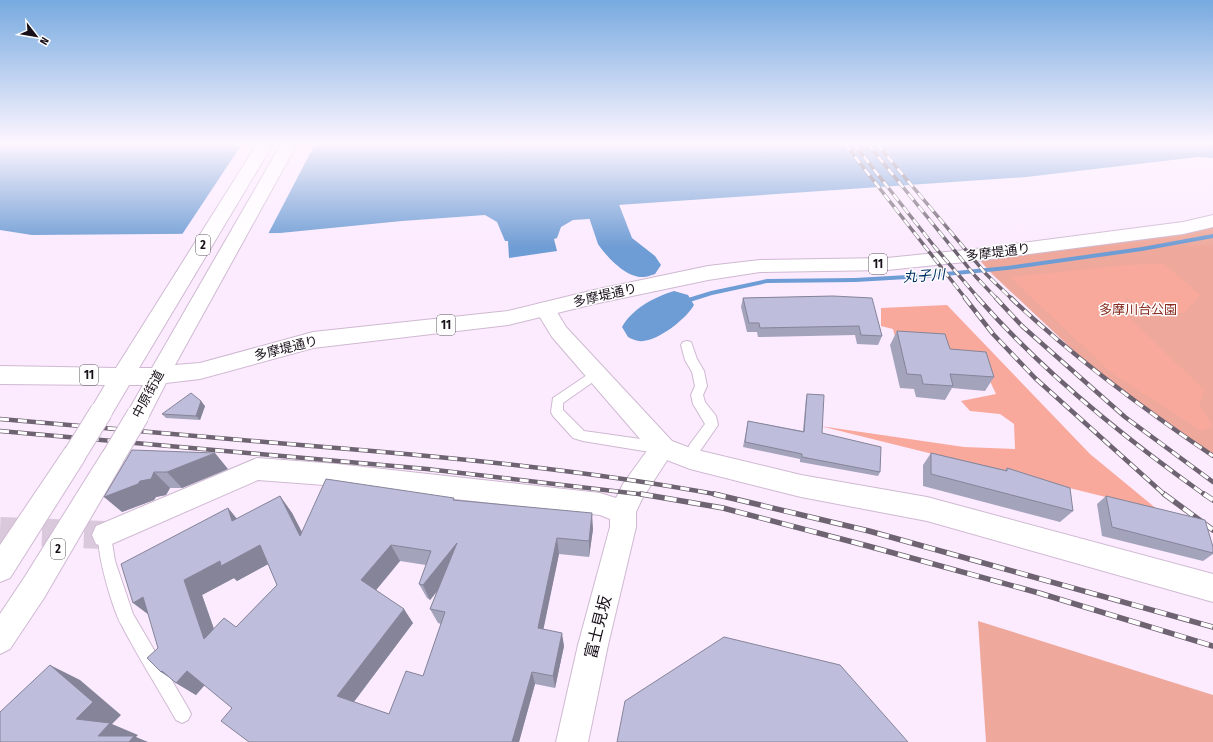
<svg xmlns="http://www.w3.org/2000/svg" width="1213" height="742" viewBox="0 0 1213 742" font-family="'Fira Sans Condensed','Noto Sans JP',sans-serif">
<rect width="100%" height="100%" fill="#fceaff"/>
<g fill="#efa99c">
<polygon points="1213,221 1213,456 1106,381 992,274 975,255"/>
<polygon points="978,621 1213,695 1213,742 986,742"/>
</g>
<g fill="#f8a99b">
<polygon points="1164,264 1200,295 1184,313 1146,309 1126,297 1124,313 1204,390 1199,405 1212,426 1202,431 1113,374 1010,277 1127,265"/>
<polygon points="947,305 1090,454 1158,510 820,426 964,447 1015,449 1014,424 1000,414 970,411 961,401 996,394 981,362 896,340 893,329 881,326 881,308"/>
</g>
<polygon fill="#6e9cd4" points="0,144 1213,144 1213,158 1198,157 1026,177 603,206 589,219 573,220 561,227 557,238 554,239 557,251 509,258 508,241 505,241 497,222 485,215 402,221 280,233 32,235 0,230"/>
<polygon fill="#fceaff" points="242,144 315,144 267,236 181,236"/>
<g fill="none" stroke-linecap="round" stroke-linejoin="round">
<polygon fill="#6e9cd4" fill-rule="evenodd" points="1213,234 1213,238 1142,251 1007,270 925,278 855,282 767,283 712,295 674,307 665,301 668,299 675,302 711,291 767,279 855,278 925,274 1007,266 1142,247"/>
<g fill="#6e9cd4" fill-rule="evenodd">
<path d="M585,149L596,151L601,158L632,238L655,256L661,265L655,274C651,275 647,277 643,277C626,278 606,256 598,244L569,158L574,151Z"/>
<path d="M674,291L688,295L694,305C686,319 659,340 643,341C638,342 632,339 628,337L622,327C632,309 654,297 674,291Z"/>
</g>
<polyline stroke="#dac9dc" stroke-width="28" stroke-dasharray="28 14" stroke-linecap="butt" points="0,531 105,535"/>
<g stroke="#cfb9d2" stroke-width="2">
<g id="lane">
<polygon points="687,341 691,342 697,359 704,371 707,386 703,395 705,402 716,416 718,425 700,451 695,463 690,465 685,463 683,459 690,444 705,424 693,404 691,395 695,386 692,372 685,360 681,345 683,342"/>
<polygon points="596,369 600,371 602,374 600,377 563,403 563,410 584,431 662,442 667,444 669,448 667,452 662,454 583,441 573,438 553,416 551,412 553,398"/>
<path d="M105,528L110,530L115,561L133,614L188,708L191,714L188,720L182,723L176,720C158,688 138,657 121,624C113,609 93,545 100,530Z"/>
</g>
</g>
<g stroke="#cfb9d2" stroke-width="2">
<polygon id="street" points="663,438 672,441 675,448 642,499 636,512 636,527 608,645 588,742 556,742 578,645 610,527 610,519 600,515 337,486 258,480 105,547 96,544 92,535 96,526 257,458 337,464 600,493 616,498 623,484 654,441"/>
</g>
<g stroke="#cfb9d2" stroke-width="2">
<polygon id="secondary" points="545,302 552,304 566,327 672,441 693,449 801,475 927,497 1213,574 1213,602 927,521 801,497 690,469 654,455 552,337 535,309 538,304"/>
</g>
<g stroke="#cfb9d2" stroke-width="2">
<g id="primary">
<polygon points="257,144 273,144 139,368 152,368 281,144 297,144 175,365 200,363 313,332 508,311 594,290 708,266 760,260 887,258 975,249 1183,222 1213,215 1213,227 1183,234 975,261 887,270 760,272 708,280 594,304 508,325 313,348 200,379 166,383 146,422 138,424 130,422 126,415 143,385 129,385 109,419 101,421 93,419 89,412 105,385 0,384 0,366 116,368"/>
<polygon points="75,444 84,447 87,454 84,461 10,578 0,582 0,545 66,447"/>
<polygon points="113,447 122,450 125,457 122,464 44,598 10,649 0,654 0,614 24,578 104,450"/>
</g>
</g>
<use href="#lane" fill="#fff" fill-rule="evenodd"/>
<use href="#street" fill="#fff" fill-rule="evenodd"/>
<use href="#secondary" fill="#fff" fill-rule="evenodd"/>
<use href="#primary" fill="#fff" fill-rule="evenodd"/>
<g stroke="#6e6370" stroke-width="3.5">
<g id="rail-far2">
<polyline points="845,144 966,299"/>
<polyline points="854,144 934,246 979,299"/>
<polyline points="868,144 976,277 997,299"/>
<polyline points="877,144 986,274 1012,299"/>
</g>
</g>
<g stroke="#6e6370" stroke-width="4.5">
<g id="rail-far1">
<polyline points="965,298 993,334 1035,378 1165,495"/>
<path d="M978,298C1044,373 1123,437 1205,495"/>
<polyline points="996,298 1022,326 1125,417 1213,482"/>
<path d="M1011,298C1073,357 1142,408 1213,456"/>
<path d="M0,419C104,428 208,437 312,446C449,457 585,470 720,495"/>
<polyline points="0,431 427,469 647,495"/>
</g>
</g>
<g stroke="#6e6370" stroke-width="5.5">
<g id="rail">
<polyline points="641,494 723,508 868,546 1039,593 1213,646"/>
<polyline points="714,494 869,531 1213,627"/>
<polyline points="1164,494 1213,530"/>
<polyline points="1204,494 1213,500"/>
</g>
</g>
<use href="#rail-far2" stroke="#fefefe" stroke-width="2.5" stroke-dasharray="8" stroke-linecap="butt"/>
<use href="#rail-far1" stroke="#fefefe" stroke-width="3" stroke-dasharray="9" stroke-linecap="butt"/>
<use href="#rail" stroke="#fefefe" stroke-width="4" stroke-dasharray="12" stroke-linecap="butt"/>
<g stroke="#cfb9d2" stroke-width="24" stroke-linecap="butt">
<g id="primary-bridge">
<polyline points="75,454 101,412"/>
<polyline points="113,457 138,415"/>
</g>
</g>
<use href="#primary-bridge" stroke="#fff" stroke-width="22"/>
</g>
<g fill="#a3a3bc" fill-rule="evenodd">
<polygon points="833,296 882,336 878,345 857,344 855,335 758,337 757,332 747,332 741,307 743,298"/>
<polygon points="897,331 950,349 994,377 985,391 952,388 945,400 916,397 914,389 900,388 890,345"/>
<polygon points="807,394 822,433 880,472 878,476 800,462 800,459 743,447 748,421 803,431 806,398"/>
<polygon points="205,406 200,420 166,418 162,414"/>
<polygon points="132,450 228,469 182,488 170,488 166,495 156,497 154,500 122,512"/>
<polygon points="931,453 1005,470 1007,468 1073,511 1060,522 923,486 923,465"/>
<path d="M280,496L292,513L302,532L454,500L593,529L589,557L559,554L543,629L564,646L555,688L535,684L519,742L232,708L205,685L196,695L176,683L170,678L161,672L228,508L237,519ZM400,561L426,565L419,584L427,598L430,600L437,591L430,609L438,623L441,624L423,676L389,714L354,702L413,623L376,590ZM268,564L277,585L236,627L214,629L202,595L234,578L237,581Z"/>
<polygon points="1106,496 1213,547 1213,554 1203,561 1102,536 1097,504"/>
</g>
<g fill="#858499">
<polygon points="201,401 205,406 200,420 196,416"/>
<polygon points="215,453 228,469 182,488 167,472"/>
<polygon points="154,472 170,488 166,495 156,497 154,500 122,512 104,497 140,481"/>
<polygon points="280,496 292,513 312,552 300,536"/>
<polygon points="228,508 242,525 232,521"/>
<polygon points="592,513 593,529 589,557 589,541"/>
<polygon points="557,538 559,554 541,641 538,628"/>
<polygon points="457,543 463,559 430,600 423,585"/>
<polygon points="260,545 274,561 237,581 234,578 202,595 222,652 204,639 184,580 220,561"/>
<polygon points="391,545 400,561 372,595 361,580"/>
<polygon points="143,597 153,618 133,603"/>
<polygon points="404,609 413,623 349,708 337,696"/>
<polygon points="562,633 564,646 555,688 553,676"/>
<polygon points="50,665 80,680 121,715 112,724 138,735 136,737 148,742 112,742 98,736 76,719"/>
<polygon points="162,671 187,671 206,683 196,695 176,683 177,682 161,672"/>
<polygon points="532,672 535,684 519,742 512,742"/>
</g>
<g fill="#bebddb" stroke="#858499" fill-rule="evenodd">
<polygon points="833,296 872,298 882,336 861,335 859,326 760,328 759,323 749,323 743,298"/>
<polygon points="897,331 945,334 950,349 986,352 994,377 950,374 953,386 923,384 921,375 907,374"/>
<polygon points="191,393 201,401 196,416 162,414"/>
<polygon points="807,394 824,395 822,433 881,447 880,472 802,457 802,454 745,442 748,421 804,432"/>
<polygon points="132,450 215,453 167,472 154,472 151,479 140,481 138,484 104,497"/>
<polygon points="931,453 1007,471 1007,468 1070,488 1073,511 931,474"/>
<path d="M326,479L454,498L453,500L592,513L589,541L557,538L538,628L562,633L553,676L532,672L512,742H249L221,721L232,708L187,671L176,683L162,671L161,672L147,658L158,648L143,597L133,603L121,564L228,508L232,521L280,496L300,536ZM457,543L430,609L445,612L423,676L406,671L389,714L337,696L404,609L361,580L391,545L431,551L419,584L423,585ZM260,545L277,585L236,627L224,618L204,639L184,580L220,561L221,566Z"/>
<polygon points="1106,496 1205,520 1213,547 1213,553 1112,527"/>
<polygon points="724,637 840,665 908,742 617,742 625,701"/>
<polygon points="50,665 93,702 76,719 110,723 98,736 134,736 129,742 0,742 0,712"/>
</g>
<linearGradient id="sky" x2="0" y2="1"><stop stop-color="#77aae0"/><stop offset="0.58" stop-color="#fef6ff"/><stop offset="1" stop-color="#fef6ff" stop-opacity="0"/></linearGradient>
<rect width="1213" height="248" fill="url(#sky)"/>
<g text-anchor="middle" dominant-baseline="central" stroke-width="3" stroke-linejoin="round" paint-order="stroke">
<g fill="#fefefe" stroke="#5d575e" stroke-width="1">
<rect x="196" y="235" width="14" height="20" rx="3"/>
<rect x="869" y="254" width="18" height="20" rx="3"/>
<rect x="437" y="315" width="18" height="20" rx="3"/>
<rect x="80" y="365" width="18" height="20" rx="3"/>
<rect x="51" y="539" width="14" height="20" rx="3"/>
</g>
<g font-size="12" font-weight="bold" fill="#181019">
<text x="203" y="245">2</text>
<text x="878" y="264">11</text>
<text x="446" y="325">11</text>
<text x="89" y="375">11</text>
<text x="58" y="549">2</text>
</g>
<g font-size="13" fill="#181019" stroke="#fefefe">
<text transform="translate(998 252) rotate(-7)">多摩堤通り</text>
<text transform="translate(605 295) rotate(-13)">多摩堤通り</text>
<text transform="translate(286 348) rotate(-14)">多摩堤通り</text>
<text transform="translate(148 394) rotate(-62)">中原街道</text>
</g>
<g font-size="13" fill="#872c20" stroke="#fefefe">
<text x="1138" y="309">多摩川台公園</text>
</g>
<g font-size="14" font-style="italic" fill="#003164" stroke="#fefefe">
<text transform="translate(924 276) rotate(-4)">丸子川</text>
</g>
<g font-size="16" fill="#181019" stroke="#fefefe">
<text transform="translate(598 627) rotate(-76)">富士見坂</text>
</g>
</g>
<g transform="translate(36 36) rotate(121)" stroke="#fefefe" stroke-width="3" paint-order="stroke">
<path d="M0-3L7 15L0 10L-7 15Z" fill="#181019"/>
<text y="-6" font-size="11" font-weight="bold" text-anchor="middle" fill="#181019">N</text>
</g>
</svg>
